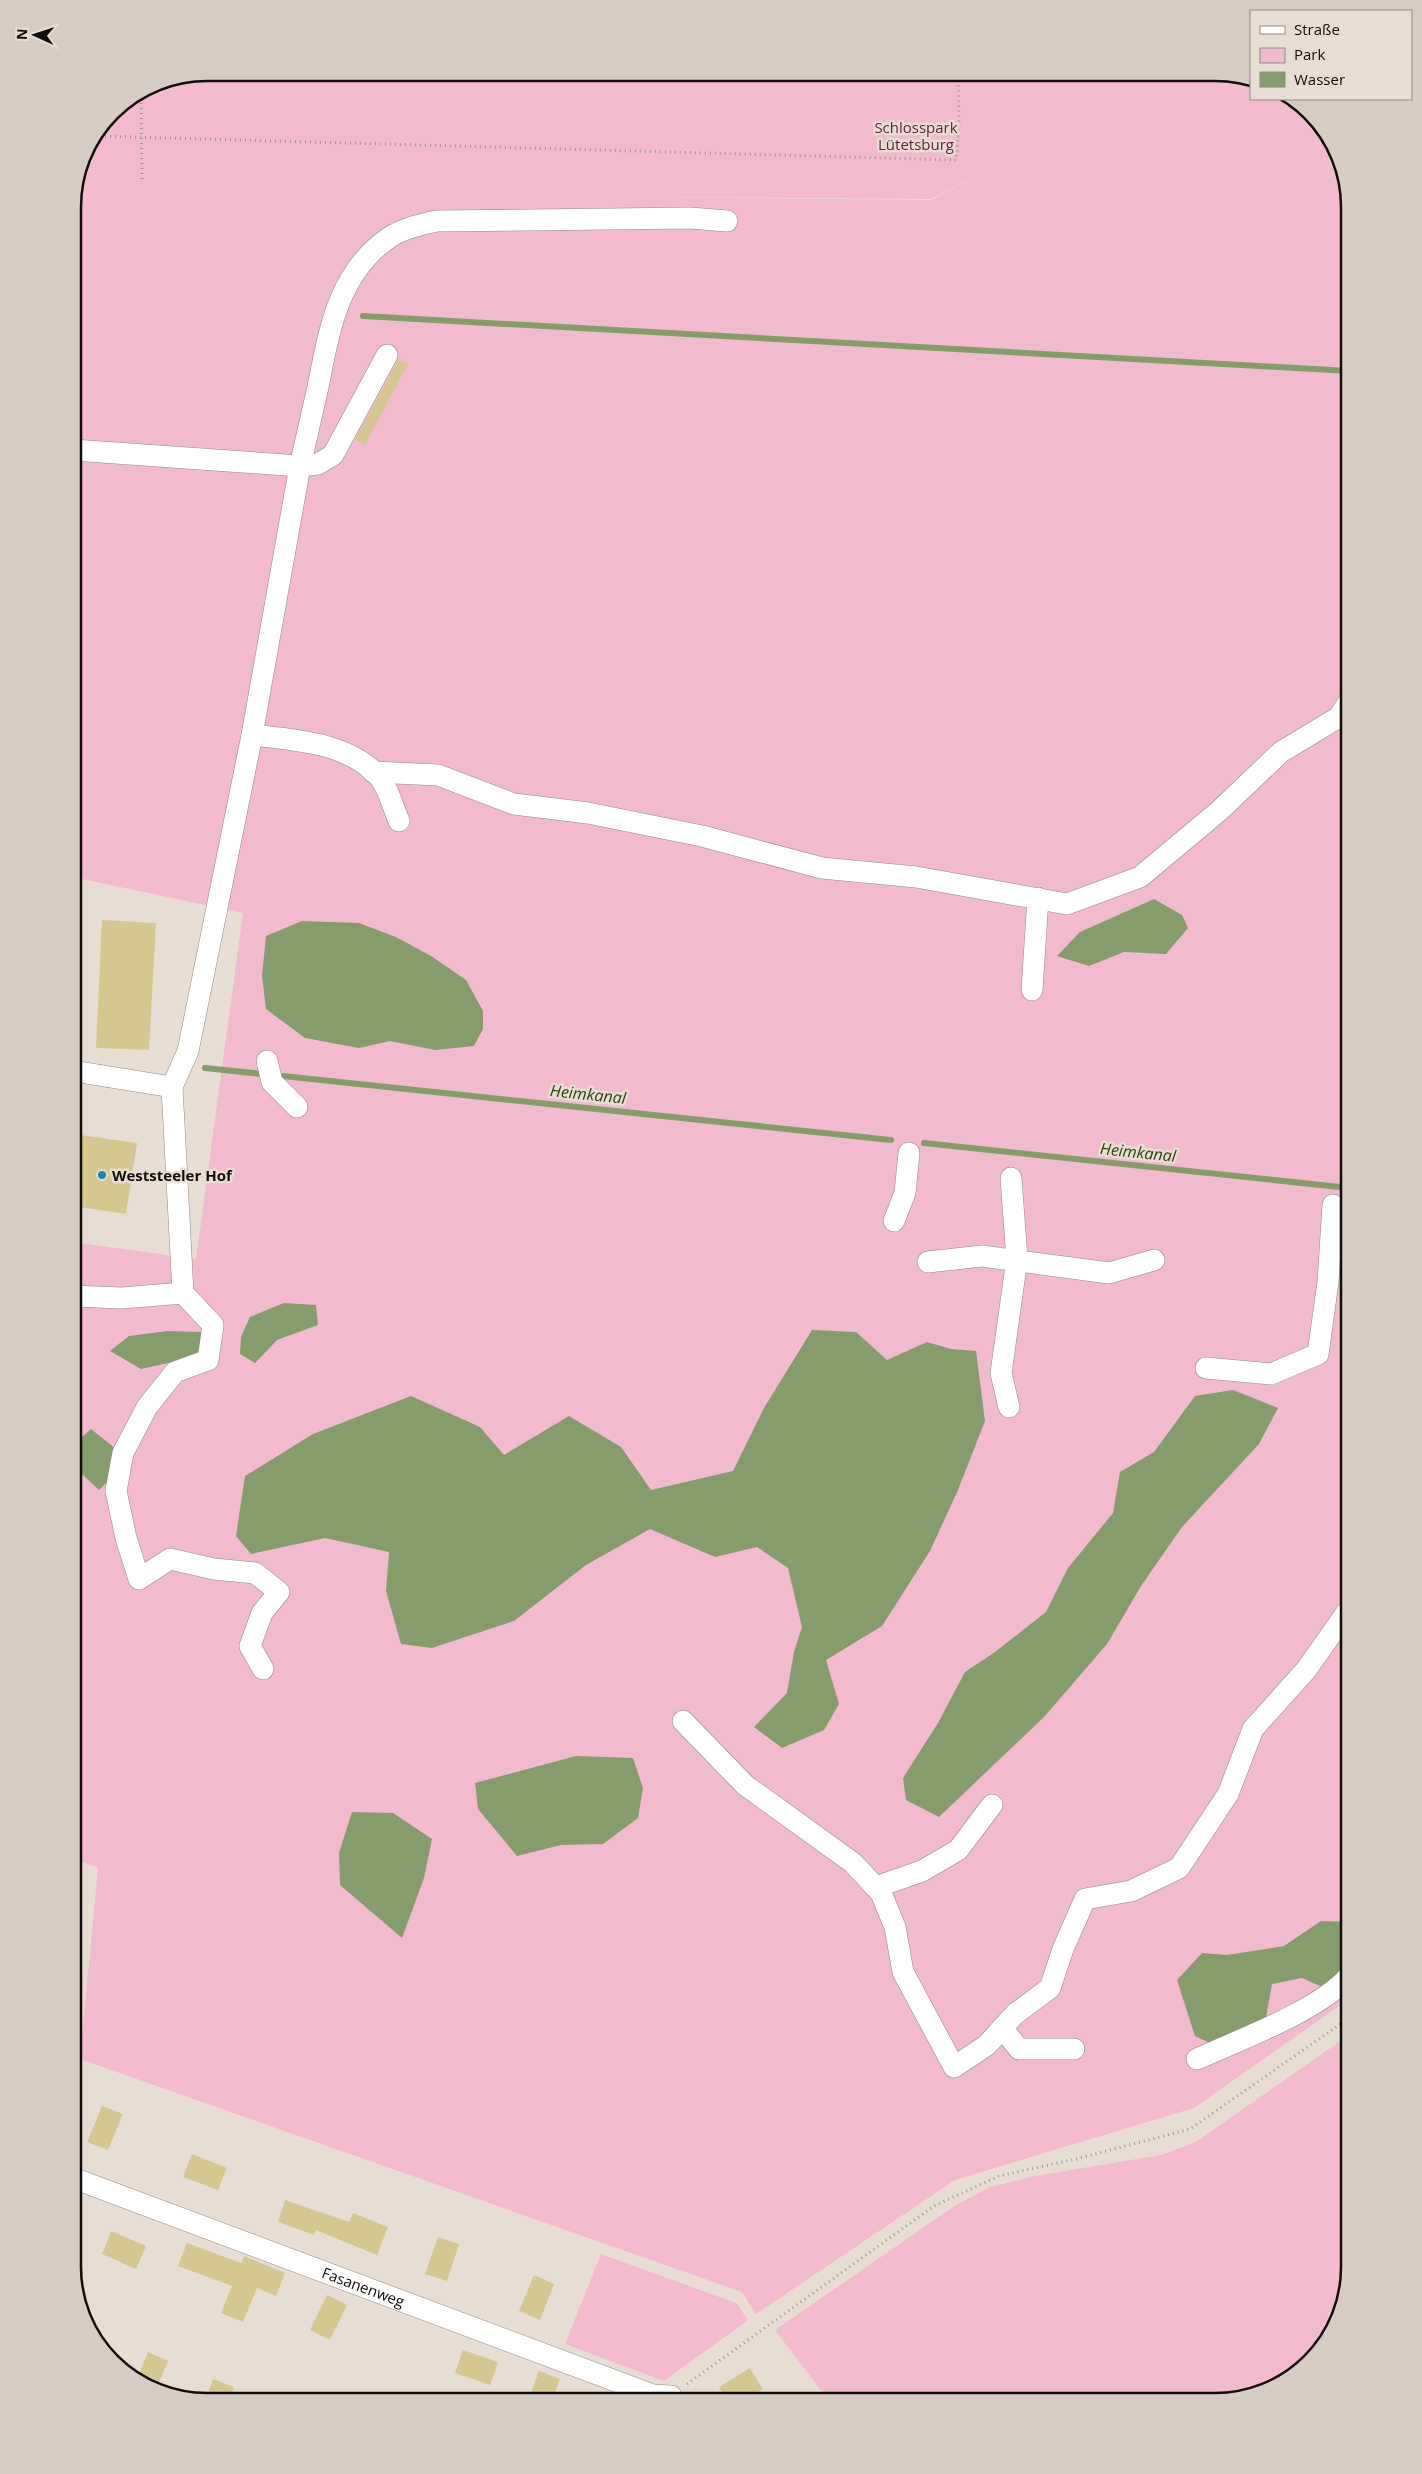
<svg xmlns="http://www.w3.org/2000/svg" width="1422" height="2474" viewBox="0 0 1422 2474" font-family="'Open Sans',sans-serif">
<rect width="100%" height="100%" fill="#e8ddd3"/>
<g fill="#f2bacd" fill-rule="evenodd">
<path d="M207,73H1224L1251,82V99H1293L1336,148L1349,207V1999L1194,2108L955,2180L756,2314L742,2292L80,2059L98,1868L73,1858V1242L196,1259L243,913L82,879L73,941V199L86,148L112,112L156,83ZM987,171L931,200L548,196L931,199Z"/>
<polygon points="1349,2035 1349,2267 1327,2341 1274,2388 1215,2401 829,2401 775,2330 956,2205 990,2187 1035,2176 1161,2155 1196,2142"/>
<polygon points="601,2254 736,2303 748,2320 664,2381 565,2344"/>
</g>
<g fill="#869c6b">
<polygon points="1154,899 1182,915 1188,928 1166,954 1124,952 1089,966 1057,956 1080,932"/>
<polygon points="302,921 359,923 396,937 431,956 466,980 483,1011 483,1029 474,1046 435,1050 390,1041 359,1048 305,1038 266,1009 262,976 266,936"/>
<polygon points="284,1303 316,1305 318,1325 277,1340 255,1363 240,1354 241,1337 250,1317"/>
<polygon points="812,1330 856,1332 887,1360 927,1342 951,1349 976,1351 985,1421 958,1490 930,1551 882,1626 826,1660 839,1704 824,1730 782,1748 754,1727 787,1693 794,1652 802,1627 788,1568 757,1547 715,1557 650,1529 586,1565 514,1621 432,1648 401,1644 386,1591 389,1552 325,1538 251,1554 236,1536 245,1476 313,1434 411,1396 480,1427 504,1455 569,1416 621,1447 651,1490 733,1471 764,1408"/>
<polygon points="168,1331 201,1332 213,1347 168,1363 141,1369 110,1351 129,1336"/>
<polygon points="1233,1390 1278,1408 1259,1444 1182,1527 1141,1586 1107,1644 1044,1717 939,1817 906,1800 903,1778 938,1723 965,1672 995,1652 1046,1612 1068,1568 1113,1513 1120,1472 1154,1452 1195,1396"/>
<polygon points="91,1429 116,1449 111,1478 99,1490 82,1474 75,1443"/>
<polygon points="576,1756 633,1758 643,1788 638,1818 603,1844 561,1845 517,1856 478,1809 475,1783"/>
<polygon points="352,1812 393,1813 432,1839 424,1878 402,1938 340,1885 339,1853"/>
<polygon points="1321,1921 1349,1922 1349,1975 1320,1986 1302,1978 1272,1984 1266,2017 1233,2054 1195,2036 1177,1980 1202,1953 1227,1955 1284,1946"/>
</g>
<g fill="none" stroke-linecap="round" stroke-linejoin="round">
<g stroke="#869c6b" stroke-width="6">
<polyline points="363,316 1349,371"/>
<polyline points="205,1068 262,1074"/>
<polyline points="283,1076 891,1140"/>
<polyline points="924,1143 1349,1188"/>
</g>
</g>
<g fill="#d6c790">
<polygon points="399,359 408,364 365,445 355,440"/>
<polygon points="102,920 156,923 149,1050 96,1048"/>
<polygon points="73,1134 137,1143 126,1214 73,1206"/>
<polygon points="102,2106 123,2114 108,2150 87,2142"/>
<polygon points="192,2154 227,2168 218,2190 183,2177"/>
<polygon points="285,2200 349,2222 353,2213 388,2227 377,2255 316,2230 314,2235 278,2222"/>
<polygon points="111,2231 146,2246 136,2269 102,2254"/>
<polygon points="438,2237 459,2244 447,2281 425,2274"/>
<polygon points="187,2243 241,2263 244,2256 285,2273 276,2296 257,2288 243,2322 221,2313 232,2286 178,2266"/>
<polygon points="534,2275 554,2284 540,2320 519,2311"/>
<polygon points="327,2295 347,2305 330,2340 310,2330"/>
<polygon points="463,2350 498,2362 490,2385 455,2373"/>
<polygon points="148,2352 168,2361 157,2387 136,2380"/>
<polygon points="750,2368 763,2389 742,2401 727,2401 719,2387"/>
<polygon points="539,2371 560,2379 552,2401 528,2401"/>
<polygon points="213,2379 234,2387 229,2401 205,2401"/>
</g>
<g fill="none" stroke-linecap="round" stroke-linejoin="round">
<g stroke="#938980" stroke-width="22">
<g id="minor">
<path d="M387,355L333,455L318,464L300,466C306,440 312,414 318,387C329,331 338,272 390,237C404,228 420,225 436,221L690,218L727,221"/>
<path d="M252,735C295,740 349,742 380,778C389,789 393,808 399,821"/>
<polyline points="373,772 438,775 514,804 588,813 702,836 822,868 916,877 1067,904 1140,877 1219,811 1281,752 1339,717 1349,701"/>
<polyline points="1032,990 1038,898"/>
<polyline points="267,1061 272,1082 297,1107"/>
<polyline points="73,1071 172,1087 188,1051 252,735 300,466 73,450"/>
<polyline points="172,1087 183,1293 213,1325 208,1360 175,1372 147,1407 123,1453 116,1491 126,1538 139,1579 170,1559 214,1569 255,1573 279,1592 262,1613 250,1646 263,1669"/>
<polyline points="894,1221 905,1193 909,1153"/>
<polyline points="928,1262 982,1256 1109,1273 1154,1260"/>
<polyline points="73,1296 122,1298 183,1293"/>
<polyline points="1206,1368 1271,1374 1318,1354 1328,1282 1333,1205"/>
<polyline points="1009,1407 1001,1373 1017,1259 1011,1178"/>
<polyline points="683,1721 745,1785 853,1863 881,1893 895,1927 903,1972 954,2067 987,2045 1015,2014 1050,1988 1063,1949 1085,1899 1131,1891 1179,1868 1228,1794 1253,1729 1306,1670 1349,1609"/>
<polyline points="876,1887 922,1871 958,1850 992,1805"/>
<polyline points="1002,2028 1019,2049 1074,2049"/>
<path d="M1197,2059C1239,2040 1320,2010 1349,1976"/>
<path id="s1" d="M73,2178L653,2395L671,2396L674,2401"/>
</g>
</g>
<g stroke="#9f968f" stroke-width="3" stroke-dasharray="1 4" stroke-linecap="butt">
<polyline points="745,73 958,79"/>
<polyline points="191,76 347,73"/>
<polyline points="141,93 142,182"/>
<polyline points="95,136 956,160 959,124 958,73"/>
<polyline points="687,2384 934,2206 999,2176 1076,2159 1190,2129 1349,2018"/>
</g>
<use href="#minor" stroke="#fff" stroke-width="21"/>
</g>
<circle fill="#1789ae" stroke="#e8ddd3" stroke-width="2" cx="102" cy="1175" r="5"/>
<g text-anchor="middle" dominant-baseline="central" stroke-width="5" stroke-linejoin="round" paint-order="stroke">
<g font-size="15" fill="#64203e" stroke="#e8ddd3">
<text x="916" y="127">Schlosspark<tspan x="916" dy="17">Lütetsburg</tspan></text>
</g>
<g font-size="15" font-weight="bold" fill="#110d0a" stroke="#e8ddd3" text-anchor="start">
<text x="112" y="1175">Weststeeler Hof</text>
</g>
<g font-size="15" fill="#110d0a" stroke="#e8ddd3">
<text stroke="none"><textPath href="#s1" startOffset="310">Fasanenweg</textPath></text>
</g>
<g font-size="16" font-style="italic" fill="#2d4209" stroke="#e8ddd3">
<text transform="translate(588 1094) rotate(6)">Heimkanal</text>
<text transform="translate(1138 1152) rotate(6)">Heimkanal</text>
</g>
</g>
<path d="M0 0H1422V2474H0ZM207 81H1215A126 126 0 0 1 1341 207V2267A126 126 0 0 1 1215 2393H207A126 126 0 0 1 81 2267V207A126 126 0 0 1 207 81Z" fill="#d7ccc3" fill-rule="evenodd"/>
<path fill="none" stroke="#110d0a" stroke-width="2.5" d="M207 81H1215A126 126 0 0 1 1341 207V2267A126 126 0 0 1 1215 2393H207A126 126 0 0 1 81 2267V207A126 126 0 0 1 207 81Z"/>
<rect x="1250" y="10" width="162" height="90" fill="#e8ddd3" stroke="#928a83"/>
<rect x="1260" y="26" width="25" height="8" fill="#ffffff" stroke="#928a83"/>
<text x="1294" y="35" font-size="15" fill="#110d0a">Straße</text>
<rect x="1260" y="48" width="25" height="15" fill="#f2bacd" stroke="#928a83"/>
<text x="1294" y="60" font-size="15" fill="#110d0a">Park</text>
<rect x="1260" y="72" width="25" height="15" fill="#869c6b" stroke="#928a83"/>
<text x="1294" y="85" font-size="15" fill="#110d0a">Wasser</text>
<g transform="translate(35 35) rotate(273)" stroke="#e8ddd3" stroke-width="4" paint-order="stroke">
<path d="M0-4L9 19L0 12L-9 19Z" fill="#110d0a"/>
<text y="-8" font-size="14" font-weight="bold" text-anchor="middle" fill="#110d0a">N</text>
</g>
</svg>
